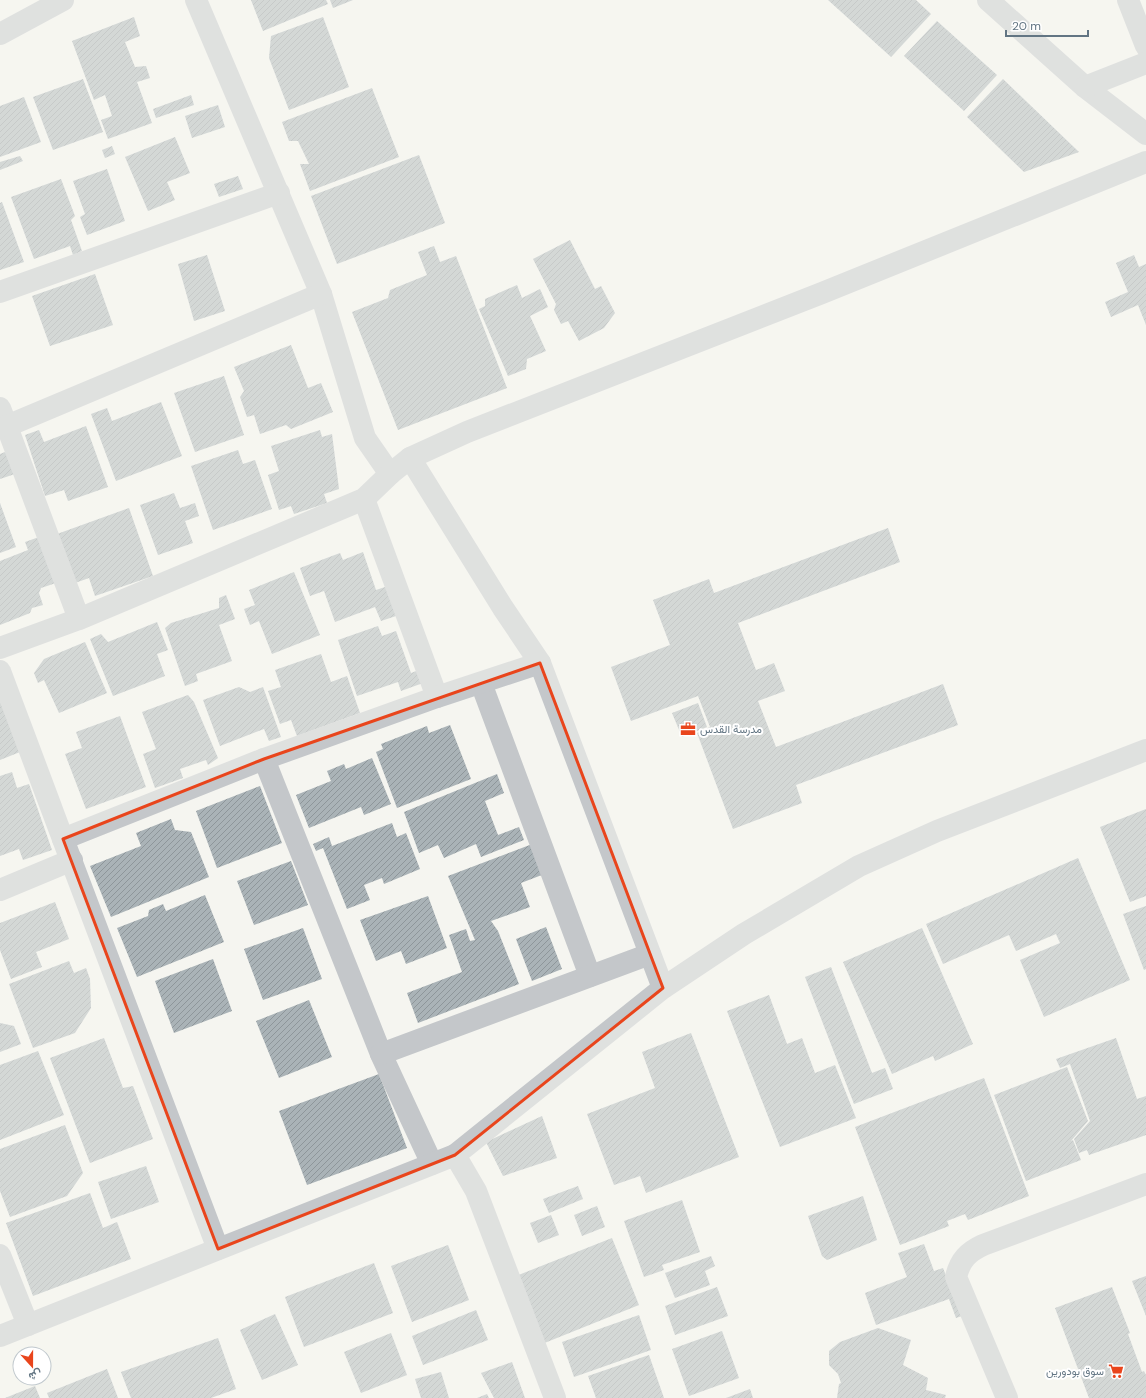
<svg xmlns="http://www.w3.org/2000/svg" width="1146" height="1398" viewBox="0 0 1146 1398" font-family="'DM Sans',Vazirmatn,sans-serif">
<defs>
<pattern id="building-hatch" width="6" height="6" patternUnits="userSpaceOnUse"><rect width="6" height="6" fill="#aab3b7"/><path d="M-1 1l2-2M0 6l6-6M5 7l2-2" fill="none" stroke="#8e969a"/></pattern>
</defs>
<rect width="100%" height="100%" fill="#f5f5f0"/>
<g fill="url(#building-hatch)">
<polygon points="251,0 326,0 328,4 263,31"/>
<polygon points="330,0 353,0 333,8"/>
<polygon points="828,0 916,0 931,14 891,57"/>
<polygon points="134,17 140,36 125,42 135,67 146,66 150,78 137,82 152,123 108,139 101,120 112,116 105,95 94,100 72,41"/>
<polygon points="323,17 349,87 289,110 269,58 271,36"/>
<polygon points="937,21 997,75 964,111 904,56"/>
<polygon points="83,79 103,132 53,150 33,97"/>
<polygon points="1003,79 1079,152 1024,172 967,117"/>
<polygon points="372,88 399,157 310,191 300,164 309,164 298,141 289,141 282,122"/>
<polygon points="191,95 194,105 156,118 153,109"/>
<polygon points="24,97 41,142 0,157 0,106"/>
<polygon points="218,105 225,127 192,138 185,116"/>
<polygon points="175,137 190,173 167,182 175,200 148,211 125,157"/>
<polygon points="112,146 115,154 105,158 102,150"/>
<polygon points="419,155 445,223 337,264 311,196"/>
<polygon points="20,156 23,161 0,170 0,162"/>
<polygon points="107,169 125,221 87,235 80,217 85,214 73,181"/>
<polygon points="238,176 243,189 219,197 214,184"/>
<polygon points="61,179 75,216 71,220 82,251 73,255 70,246 34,259 11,197"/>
<polygon points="2,202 24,262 0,270 0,203"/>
<polygon points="570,240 595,289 601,286 615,313 604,328 579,341 568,321 561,324 554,310 556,304 533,259"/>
<polygon points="434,246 440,262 456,256 507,388 398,430 352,312 388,298 390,290 427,275 418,252"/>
<polygon points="207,255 225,311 194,321 178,264"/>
<polygon points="1134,255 1139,267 1146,264 1146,325 1138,305 1111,317 1105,302 1128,292 1116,263"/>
<polygon points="95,274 113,325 50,346 32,296"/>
<polygon points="517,285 522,298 540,289 548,307 530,316 546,351 527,359 526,369 508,376 479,309 485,306 485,299"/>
<polygon points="291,345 308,388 321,383 333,412 291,429 286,425 260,434 254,415 247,417 240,397 244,391 234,367"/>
<polygon points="224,376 244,435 195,452 174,393"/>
<polygon points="161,402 182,456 116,481 91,414 107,408 112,421"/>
<polygon points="86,426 108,487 68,501 64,490 45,496 25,435 39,430 44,442"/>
<polygon points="320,430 322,437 332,434 339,489 324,494 327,503 294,514 291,506 279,510 268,475 279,471 271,446"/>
<polygon points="10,450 18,473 0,479 0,454"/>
<polygon points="238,450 243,464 255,460 272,509 213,530 191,466"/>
<polygon points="174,493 180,508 195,503 199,516 185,521 193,543 158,555 140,505"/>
<polygon points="0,503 16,547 0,553"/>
<polygon points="129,508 153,576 95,596 89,578 75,583 57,534"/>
<polygon points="888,528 900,562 738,623 756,670 774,663 785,691 758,701 776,747 943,684 958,725 796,785 802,803 733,829 697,733 710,727 698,696 631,721 611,667 670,645 653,600 709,579 714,593"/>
<polygon points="39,537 56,583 41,588 39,593 43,605 32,608 30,613 0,625 0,561 28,550 25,542"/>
<polygon points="363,552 376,590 388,586 399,615 381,621 375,607 335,622 324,591 310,596 300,568 340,553 343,560"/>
<polygon points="294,572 320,635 272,654 259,621 250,625 244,609 255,605 249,590"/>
<polygon points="226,595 235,619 219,625 232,661 196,674 198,681 185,686 165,628 171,623 219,608 219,598"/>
<polygon points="157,622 168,650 157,654 165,676 113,696 90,639 101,634 108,642"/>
<polygon points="378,626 382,636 396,631 411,673 419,670 423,683 401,691 398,682 357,696 338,640"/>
<polygon points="85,642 107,693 59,713 44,680 38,683 34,673 44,659"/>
<polygon points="321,654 331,682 347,676 360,713 297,736 291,720 280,724 268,691 281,687 275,670"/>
<polygon points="0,683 25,750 0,760"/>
<polygon points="239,687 250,692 263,687 281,737 269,741 264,729 220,746 203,700"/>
<polygon points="188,695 194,702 218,758 208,765 206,760 180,769 183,778 155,788 143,754 156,749 142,712"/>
<polygon points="698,703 707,727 682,737 672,713"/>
<polygon points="120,716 146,787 86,809 65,754 82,748 76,732"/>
<polygon points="450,725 471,779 397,808 376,752 383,749 381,744 427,726 429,733"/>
<polygon points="372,758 391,804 364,815 361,807 309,828 296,795 331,781 327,771 344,764 346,769"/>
<polygon points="12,772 17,788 29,784 52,850 23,860 19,849 0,856 0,776"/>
<polygon points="497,774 504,793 485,801 498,835 519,827 524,840 481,857 476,844 444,858 438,845 419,853 404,812"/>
<polygon points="260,786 282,843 217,868 196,811"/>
<polygon points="1146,809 1146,896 1130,902 1100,827"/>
<polygon points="171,819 175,830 191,832 209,877 111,917 90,866 141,846 136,833"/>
<polygon points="392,823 397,837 406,833 420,869 384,884 382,878 364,885 370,900 347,909 323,848 316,851 313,844 329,837 332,846"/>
<polygon points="535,843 547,873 521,883 530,907 491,921 498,931 519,984 418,1023 407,993 462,972 449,935 466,929 470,941 475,940 448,876"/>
<polygon points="1078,858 1130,980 1044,1017 1020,960 1060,943 1056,934 1016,951 1009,935 943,964 926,924"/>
<polygon points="291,861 308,905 254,925 237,881"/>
<polygon points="205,895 224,942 137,977 117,928 148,916 149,910 163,904 166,911"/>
<polygon points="428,896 447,948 406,964 401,951 376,961 360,920"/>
<polygon points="55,902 69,939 36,952 42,967 11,979 0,950 0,923"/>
<polygon points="1146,906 1146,969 1144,970 1123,914"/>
<polygon points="546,927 562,969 532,981 516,939"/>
<polygon points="303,928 322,979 263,1000 244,949"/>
<polygon points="922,928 973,1044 935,1061 933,1056 892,1074 843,962"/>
<polygon points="213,959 232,1011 174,1033 155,981"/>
<polygon points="69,961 74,973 86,968 90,979 91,1008 75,1033 33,1048 9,984"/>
<polygon points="831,967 872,1073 885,1068 893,1089 854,1104 805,977"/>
<polygon points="769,995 787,1044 802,1038 815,1073 835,1065 856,1118 780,1147 727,1011"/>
<polygon points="309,1000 332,1057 279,1078 256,1021"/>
<polygon points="0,1023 14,1026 21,1044 0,1052"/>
<polygon points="691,1033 739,1157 646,1193 640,1176 614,1185 587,1114 655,1088 642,1052"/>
<polygon points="104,1038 123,1088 133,1086 153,1139 90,1163 50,1058"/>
<polygon points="1116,1038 1137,1099 1146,1096 1146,1135 1089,1155 1087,1150 1079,1153 1074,1139 1090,1121 1070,1064 1060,1068 1056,1059"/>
<polygon points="38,1051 64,1115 0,1140 0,1065"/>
<polygon points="1067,1067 1088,1121 1071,1141 1073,1140 1081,1160 1026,1181 994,1095"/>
<polygon points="379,1074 407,1148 307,1185 279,1111"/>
<polygon points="984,1078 1029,1196 968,1220 965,1214 947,1221 949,1226 900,1245 855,1127"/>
<polygon points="542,1116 557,1158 503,1176 486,1142"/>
<polygon points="65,1125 83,1173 67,1196 10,1217 0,1191 0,1149"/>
<polygon points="146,1166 159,1202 111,1219 98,1182"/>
<polygon points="578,1186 583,1199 549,1213 543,1199"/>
<polygon points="90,1193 103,1228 117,1222 131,1259 33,1296 6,1223"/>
<polygon points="863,1196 877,1240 827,1260 822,1256 808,1216"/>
<polygon points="682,1200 700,1252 662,1265 664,1270 644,1277 624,1221"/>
<polygon points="597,1206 605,1227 582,1236 574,1215"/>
<polygon points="551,1215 559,1235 538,1243 530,1223"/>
<polygon points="612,1238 639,1305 542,1344 516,1276"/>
<polygon points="924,1244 934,1271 943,1268 962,1316 956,1318 949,1299 876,1325 865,1293 907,1277 898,1253"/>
<polygon points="448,1245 469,1300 412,1322 391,1266"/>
<polygon points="711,1256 715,1266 705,1271 710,1285 675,1298 665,1273"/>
<polygon points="374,1263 393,1313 304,1347 285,1297"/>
<polygon points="1146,1276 1146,1316 1132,1281"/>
<polygon points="717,1287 728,1316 675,1335 665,1306"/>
<polygon points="1112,1287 1130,1333 1128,1334 1142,1372 1144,1371 1146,1375 1146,1398 1089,1398 1055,1308"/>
<polygon points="476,1310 488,1340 423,1365 412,1336"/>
<polygon points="275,1314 298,1365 262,1380 240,1330"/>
<polygon points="639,1315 651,1350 574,1377 562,1342"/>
<polygon points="878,1328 911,1340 903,1365 928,1378 926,1390 946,1395 945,1398 837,1398 839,1384 841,1383 838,1374 829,1365 829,1351 840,1342"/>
<polygon points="722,1331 739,1378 689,1396 672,1349"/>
<polygon points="391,1333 407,1375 361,1393 344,1352"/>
<polygon points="218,1338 236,1389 211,1398 131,1398 121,1372"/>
<polygon points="649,1355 664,1398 596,1398 588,1376"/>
<polygon points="512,1362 525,1398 494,1398 481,1373"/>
<polygon points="107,1369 118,1398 49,1398 47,1393"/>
<polygon points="441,1372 449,1398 421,1398 415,1379"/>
<polygon points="35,1386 40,1398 5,1398"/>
<polygon points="750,1389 753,1398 726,1398"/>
<polygon points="487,1394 489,1398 477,1398"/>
</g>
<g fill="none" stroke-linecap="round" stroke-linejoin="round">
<g stroke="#c4c7ca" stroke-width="22">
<polyline points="196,0 321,294 365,438 390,474"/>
<polyline points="988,0 1085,87 1146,134"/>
<polyline points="1128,0 1146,46"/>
<polyline points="0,34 63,0"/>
<polyline points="1085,87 1146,63"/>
<polyline points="0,292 279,193"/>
<polyline points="0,408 79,619"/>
<polyline points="7,426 321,294"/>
<polyline points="410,458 503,608 540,663 663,988"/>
<polyline points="364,499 437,697"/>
<polyline points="0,648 79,619 364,499 390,474 410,458 467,432 822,293 1146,162"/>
<polyline points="0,671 63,839"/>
<polyline points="481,683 590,976"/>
<polyline points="264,759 381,1054 432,1164"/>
<polyline points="0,890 72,860"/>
<polyline points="381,1054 650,954"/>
<polyline points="455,1155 663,988 744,934 859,866 937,831 1146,750"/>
<polyline points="218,1249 63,839 264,759 437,697 540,663"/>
<polyline points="0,1255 28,1325"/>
<polyline points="0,1336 455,1155 476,1191 555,1398"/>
<path d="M1007,1398L956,1277C960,1260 968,1252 983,1245L1146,1184"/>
</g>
</g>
<path d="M0 0H1146V1398H0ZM540,663L663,988L455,1155L218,1249L63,839L264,759Z" fill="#f5f5f0" fill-opacity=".55" fill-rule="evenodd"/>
<path fill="none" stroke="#e9451c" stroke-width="3" stroke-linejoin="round" d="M540,663L663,988L455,1155L218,1249L63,839L264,759Z"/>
<defs>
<g id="office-bare" transform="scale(1.2)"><path d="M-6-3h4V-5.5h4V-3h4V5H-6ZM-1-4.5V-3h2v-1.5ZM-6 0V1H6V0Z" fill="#e9451c" stroke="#fff" stroke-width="2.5" paint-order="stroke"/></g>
<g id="supermarket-bare" transform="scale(1.2)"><path d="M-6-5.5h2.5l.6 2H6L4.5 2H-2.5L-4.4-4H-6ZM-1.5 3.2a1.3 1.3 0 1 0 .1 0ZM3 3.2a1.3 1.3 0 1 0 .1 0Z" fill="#e9451c" stroke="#fff" stroke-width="2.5" paint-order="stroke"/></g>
</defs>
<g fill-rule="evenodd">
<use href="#office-bare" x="688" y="729"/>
<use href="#supermarket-bare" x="1116" y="1371"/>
</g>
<g text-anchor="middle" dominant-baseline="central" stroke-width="4" stroke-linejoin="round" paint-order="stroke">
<g font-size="11" fill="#627583" stroke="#fff" text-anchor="start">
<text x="700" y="729">مدرسة القدس</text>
<text x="1104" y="1371" text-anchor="end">سوق بودورين</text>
</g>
</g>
<g transform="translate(32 1366) rotate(159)"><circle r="19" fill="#ffffff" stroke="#c0c8cd"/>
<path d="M0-3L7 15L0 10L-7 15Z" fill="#e9451c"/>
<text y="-6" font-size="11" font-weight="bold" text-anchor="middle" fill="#627583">ش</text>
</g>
<path d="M1006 30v6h82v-6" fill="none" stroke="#627583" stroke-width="2"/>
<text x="1012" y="30" font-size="12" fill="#627583" stroke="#ffffff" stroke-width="3" paint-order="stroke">20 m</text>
</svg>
